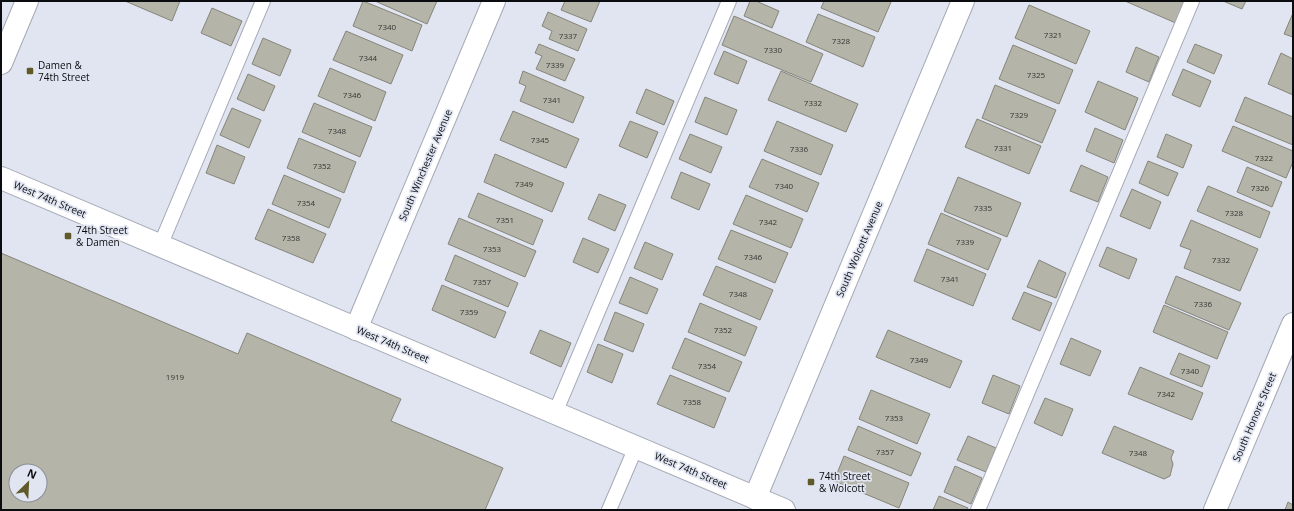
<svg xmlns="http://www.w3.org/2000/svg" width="1294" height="511" viewBox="0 0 1294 511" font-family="'Open Sans',sans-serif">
<rect width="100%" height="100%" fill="#e0e5f1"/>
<g fill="#b5b4a8" stroke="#86857a" fill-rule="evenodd">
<polygon points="125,1 180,1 172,21"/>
<polygon points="363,1 422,25 412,51 353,26"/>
<polygon points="375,1 437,1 427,24"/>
<polygon points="565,1 600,1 591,22 561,10"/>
<polygon points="750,1 756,1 779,11 772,28 744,16"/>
<polygon points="824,1 890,1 891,2 878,32 821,8"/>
<polygon points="1125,1 1188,1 1178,24"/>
<polygon points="1223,1 1246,1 1242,9"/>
<polygon points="1029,5 1090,31 1076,64 1015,38"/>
<polygon points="212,8 242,21 231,46 201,33"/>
<polygon points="548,12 587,29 578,51 549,39 552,31 542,26"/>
<polygon points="1293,13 1293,37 1284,34"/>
<polygon points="818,14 875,37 863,67 806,42"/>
<polygon points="734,16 823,54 811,82 722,45"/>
<polygon points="346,31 403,55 391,84 333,60"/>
<polygon points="263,38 291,50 280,76 252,64"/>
<polygon points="539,44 575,59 565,81 536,69 542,56 535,53"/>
<polygon points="1195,44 1222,55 1214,74 1187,62"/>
<polygon points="1013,45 1073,70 1059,104 999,79"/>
<polygon points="1136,47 1159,57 1149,82 1126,72"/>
<polygon points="724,51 747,61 738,84 714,74"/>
<polygon points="1281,53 1293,59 1293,95 1268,84"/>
<polygon points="330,68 386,92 375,121 318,96"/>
<polygon points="1183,69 1211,81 1200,107 1172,95"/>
<polygon points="523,71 584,97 573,123 520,101 526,86 519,83"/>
<polygon points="781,71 858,104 846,132 768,100"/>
<polygon points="248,74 275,86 264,111 237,99"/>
<polygon points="1098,81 1138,98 1125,130 1085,112"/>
<polygon points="995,85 1056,110 1042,143 982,118"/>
<polygon points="646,89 674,101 664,125 636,113"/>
<polygon points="705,97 737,110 727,135 695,122"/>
<polygon points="1245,97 1293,117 1293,145 1235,121"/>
<polygon points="314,103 372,127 360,157 302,132"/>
<polygon points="232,108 261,120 249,148 220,135"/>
<polygon points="513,111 579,139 566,168 500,140"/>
<polygon points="977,119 1041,146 1029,174 965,147"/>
<polygon points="630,121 658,132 647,158 619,146"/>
<polygon points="777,121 833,145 821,175 764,151"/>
<polygon points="1233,126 1293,151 1293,162 1286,178 1222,151"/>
<polygon points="1095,128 1123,140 1114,163 1086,151"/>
<polygon points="690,134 722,147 711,173 679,159"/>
<polygon points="1166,134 1192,145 1183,168 1157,157"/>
<polygon points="299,138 356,162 344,193 287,168"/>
<polygon points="217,145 245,157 234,184 206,173"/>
<polygon points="495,154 564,183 552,212 484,182"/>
<polygon points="762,159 819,183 807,212 749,187"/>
<polygon points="1148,161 1178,173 1168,196 1139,183"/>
<polygon points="1081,165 1108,177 1098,202 1070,191"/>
<polygon points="1247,167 1282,182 1272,207 1237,192"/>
<polygon points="681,172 710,184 699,210 671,198"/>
<polygon points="284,175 341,199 329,228 272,204"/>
<polygon points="958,177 1021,203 1007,237 944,211"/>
<polygon points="1208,186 1270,212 1260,238 1197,211"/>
<polygon points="1132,189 1161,202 1150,229 1120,216"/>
<polygon points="478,193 543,220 533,245 468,217"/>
<polygon points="599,194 626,205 615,231 588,219"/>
<polygon points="746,195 803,219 791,248 733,224"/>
<polygon points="268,209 326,234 313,263 255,239"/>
<polygon points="941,213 1001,239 988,270 928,244"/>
<polygon points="459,218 536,251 525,277 448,244"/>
<polygon points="1191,220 1258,249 1240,291 1184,268 1191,250 1180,246"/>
<polygon points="731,230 788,253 775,283 718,259"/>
<polygon points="583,238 609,249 598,273 573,262"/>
<polygon points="645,242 673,254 662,280 634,268"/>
<polygon points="1107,247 1137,259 1129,279 1099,266"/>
<polygon points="927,249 986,274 973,306 914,281"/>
<path d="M1,253L238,354L247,333L401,399L391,421L503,468L485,510H1ZM16,471H40V495H16Z"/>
<polygon points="455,255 518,283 508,307 445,280"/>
<polygon points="1039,260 1066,273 1056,298 1027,287"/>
<polygon points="716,266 773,290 760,320 703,295"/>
<polygon points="1176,276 1241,303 1229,330 1165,303"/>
<polygon points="630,277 658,289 647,314 619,303"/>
<polygon points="442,285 506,312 495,338 432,310"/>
<polygon points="1024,292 1052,303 1040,331 1012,319"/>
<polygon points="700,303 757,327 745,356 688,332"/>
<polygon points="1164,305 1228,332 1217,359 1153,332"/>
<polygon points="615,312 644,324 633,352 604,340"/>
<polygon points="540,330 571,343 561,367 530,353"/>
<polygon points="888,330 962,361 950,388 876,357"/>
<polygon points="685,338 742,362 729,392 672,368"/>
<polygon points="1071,338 1101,351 1090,376 1060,364"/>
<polygon points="598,344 623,354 612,383 587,372"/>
<polygon points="1179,353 1210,366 1202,387 1170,374"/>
<polygon points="1140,367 1203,393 1192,420 1128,394"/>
<polygon points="670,375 726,398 714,428 657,404"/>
<polygon points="993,375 1020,386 1009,414 982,403"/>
<polygon points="871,390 930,414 917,444 859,419"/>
<polygon points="1045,398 1073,409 1062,436 1034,423"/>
<polygon points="858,426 921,453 911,476 848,450"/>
<polygon points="1114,426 1174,451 1171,458 1173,464 1170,476 1164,479 1102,453"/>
<polygon points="968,436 996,448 986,472 957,460"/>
<polygon points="844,456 909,483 899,508 834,481"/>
<polygon points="955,466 982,478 971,504 944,492"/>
<polygon points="939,496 968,508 967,510 933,510"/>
<polygon points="1288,502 1293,505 1293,510 1285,510"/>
</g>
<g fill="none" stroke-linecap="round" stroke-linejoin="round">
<g stroke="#a4a9b4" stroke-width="16">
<g id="lane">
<polyline points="160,246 263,1"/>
<polyline points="555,413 729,1"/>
<polyline points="609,510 636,447"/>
<polyline points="978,510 1192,1"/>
</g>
</g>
<g stroke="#a4a9b4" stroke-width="24">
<g id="street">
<polyline points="356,329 494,1"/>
<polyline points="755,498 963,1"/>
<polyline points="1215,510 1293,324"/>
</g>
</g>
<g stroke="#a4a9b4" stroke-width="24">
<g id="secondary">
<polyline points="1,63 27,1"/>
<polyline points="1,178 784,510"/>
</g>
</g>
<use href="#lane" stroke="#fff" stroke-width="14"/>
<use href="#street" stroke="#fff" stroke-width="22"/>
<use href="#secondary" stroke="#fff" stroke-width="22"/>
</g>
<g fill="#5f5a27" stroke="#e0e5f1" stroke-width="1.5">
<rect x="26" y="67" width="8" height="8" rx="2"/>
<rect x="64" y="232" width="8" height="8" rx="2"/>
<rect x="807" y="478" width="8" height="8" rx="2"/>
</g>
<g text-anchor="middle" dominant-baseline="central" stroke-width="3.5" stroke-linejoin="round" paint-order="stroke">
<g font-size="8" fill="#353635">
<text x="387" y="26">7340</text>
<text x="1053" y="34">7321</text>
<text x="568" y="35">7337</text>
<text x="841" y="40">7328</text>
<text x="773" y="49">7330</text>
<text x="368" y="57">7344</text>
<text x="555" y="64">7339</text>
<text x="1036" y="74">7325</text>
<text x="352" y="94">7346</text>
<text x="552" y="99">7341</text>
<text x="813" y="102">7332</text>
<text x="1019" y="114">7329</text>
<text x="337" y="130">7348</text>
<text x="540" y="139">7345</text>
<text x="1003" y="147">7331</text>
<text x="799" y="148">7336</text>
<text x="1264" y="157">7322</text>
<text x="322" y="165">7352</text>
<text x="524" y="183">7349</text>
<text x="784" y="185">7340</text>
<text x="1260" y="187">7326</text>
<text x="306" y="202">7354</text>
<text x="983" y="207">7335</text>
<text x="1234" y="212">7328</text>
<text x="505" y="219">7351</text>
<text x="768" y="221">7342</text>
<text x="291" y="237">7358</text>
<text x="965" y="241">7339</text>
<text x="492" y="248">7353</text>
<text x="753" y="256">7346</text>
<text x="1221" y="259">7332</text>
<text x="950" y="278">7341</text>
<text x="482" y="281">7357</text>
<text x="738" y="293">7348</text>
<text x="1203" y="303">7336</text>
<text x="469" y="311">7359</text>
<text x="723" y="329">7352</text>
<text x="919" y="359">7349</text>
<text x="707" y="365">7354</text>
<text x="1190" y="370">7340</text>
<text x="175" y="376">1919</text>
<text x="1166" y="393">7342</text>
<text x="692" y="401">7358</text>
<text x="894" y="417">7353</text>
<text x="885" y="451">7357</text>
<text x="1138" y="452">7348</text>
</g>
<g font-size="10" fill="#0a0c0f" stroke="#e0e5f1" text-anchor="start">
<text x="38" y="65">Damen &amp;<tspan x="38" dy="12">74th Street</tspan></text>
<text x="76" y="230">74th Street<tspan x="76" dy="12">&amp; Damen</tspan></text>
<text x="819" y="476">74th Street<tspan x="819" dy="12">&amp; Wolcott</tspan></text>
</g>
<g font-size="10" fill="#0a0c0f" stroke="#e0e5f1">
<text transform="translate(425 165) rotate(-67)">South Winchester Avenue</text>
<text transform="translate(50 199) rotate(23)">West 74th Street</text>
<text transform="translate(859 249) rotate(-67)">South Wolcott Avenue</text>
<text transform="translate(393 344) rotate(23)">West 74th Street</text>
<text transform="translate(1254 417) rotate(-67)">South Honore Street</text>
<text transform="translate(691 470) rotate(23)">West 74th Street</text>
</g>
</g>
<rect width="1294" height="511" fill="none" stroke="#0a0c0f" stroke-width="4"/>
<g transform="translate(28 483) rotate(24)"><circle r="19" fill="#e0e5f1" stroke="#8a8e97"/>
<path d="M0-3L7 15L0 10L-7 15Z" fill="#5f5a27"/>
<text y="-6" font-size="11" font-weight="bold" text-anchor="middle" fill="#0a0c0f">N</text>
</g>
</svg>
